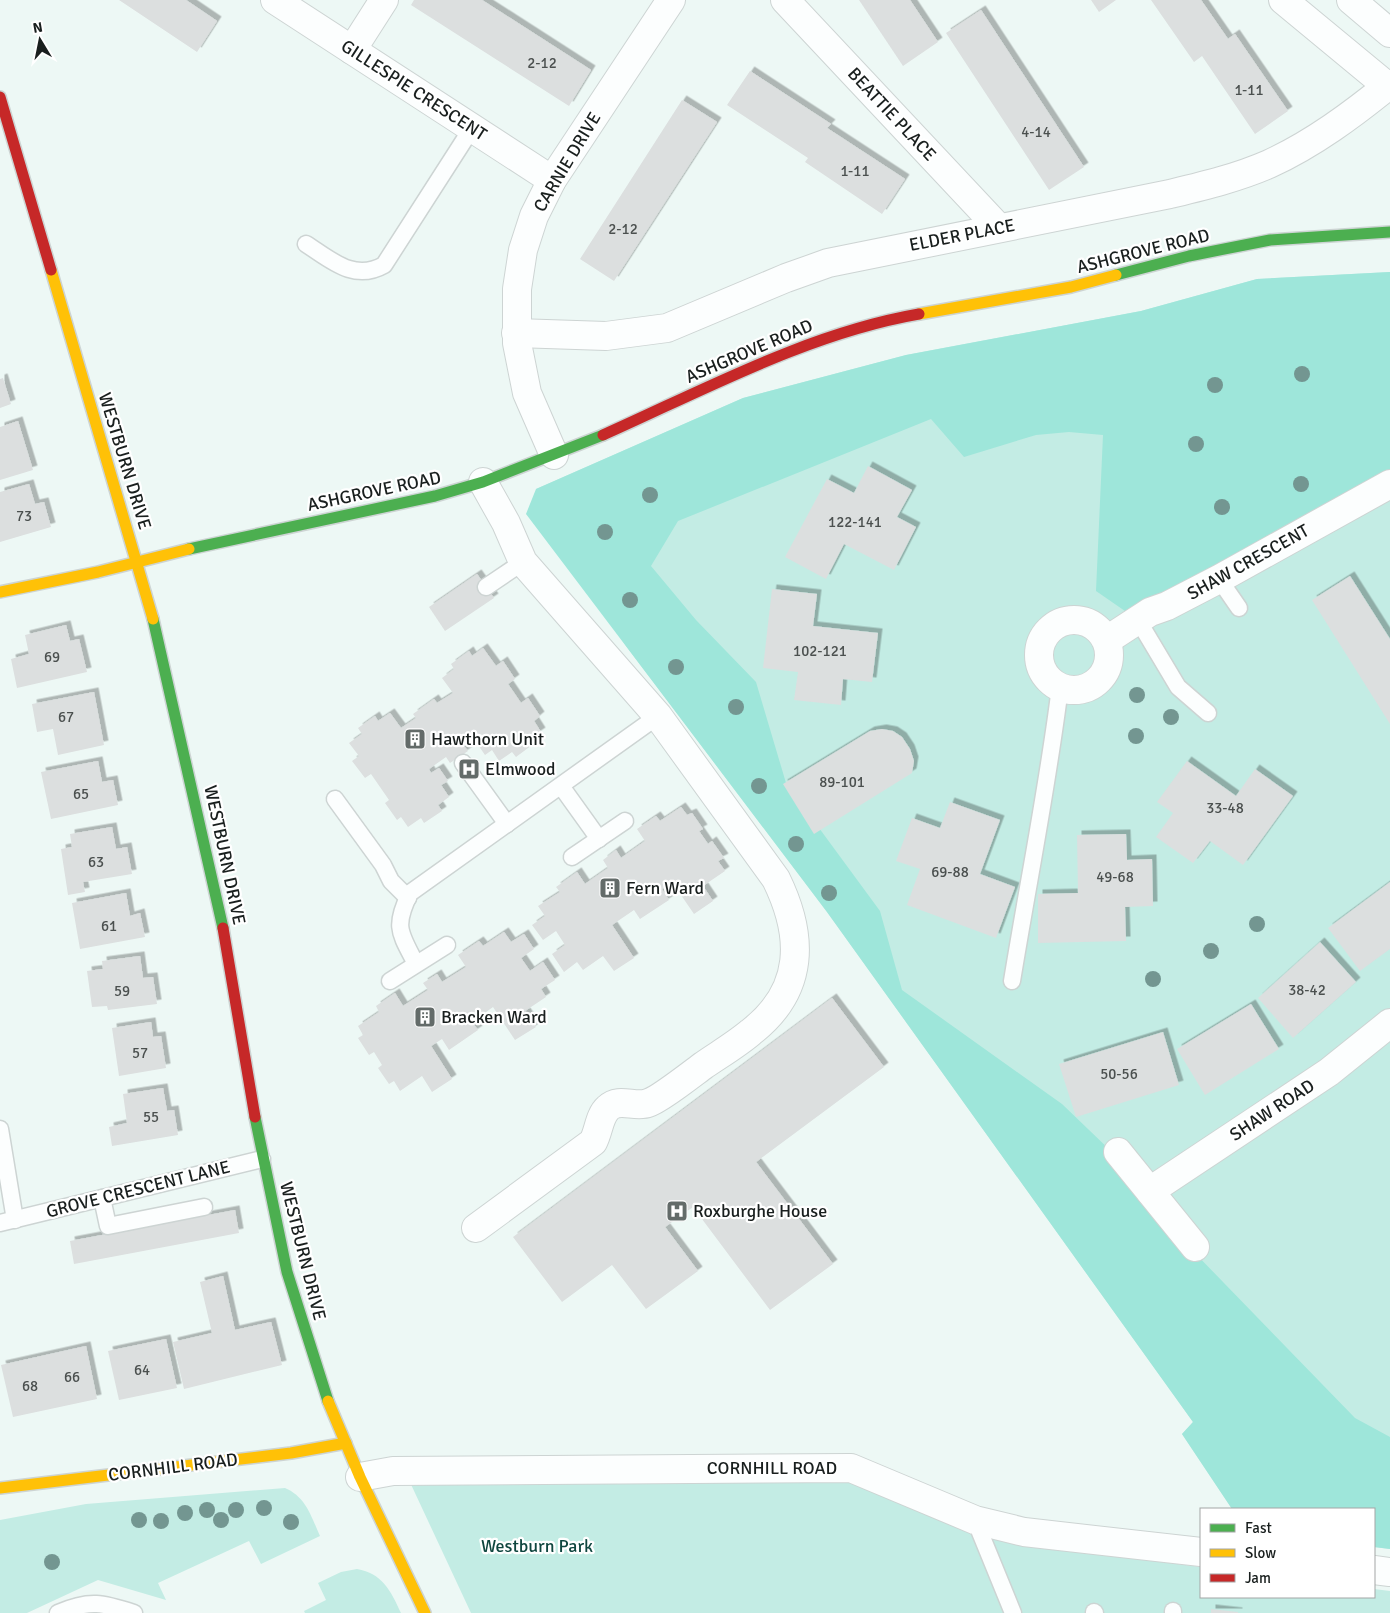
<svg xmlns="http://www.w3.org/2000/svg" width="1390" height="1613" viewBox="0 0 1390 1613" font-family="Signika,sans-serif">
<defs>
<filter id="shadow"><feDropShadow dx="4.5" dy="-4.5" stdDeviation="0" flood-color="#0004"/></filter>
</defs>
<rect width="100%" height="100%" fill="#edf8f5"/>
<g fill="#c3ece4">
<polygon points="1390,272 1390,1549 1374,1547 1374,1509 1232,1509 1182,1434 1193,1422 827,912 626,646 536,489 743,398 906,355 1141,311 1257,279"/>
<polygon points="408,1478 846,1478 1023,1544 1201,1567 1201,1597 1374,1597 1374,1589 1390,1591 1390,1613 471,1613"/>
<path d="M285,1488C306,1497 311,1516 320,1536L261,1564L249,1541L158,1583L166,1600L98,1580L27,1613H0V1520L86,1504Z"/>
<path d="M357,1569C382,1573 391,1591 401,1613H305L304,1611L326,1600L318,1583L341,1572Z"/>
</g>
<polygon fill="#9ee6da" points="1390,272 1390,484 1138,620 1096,591 1103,435 1069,432 1036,435 964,457 931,419 678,521 651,566 696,620 756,682 786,783 880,911 902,990 1062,1104 1114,1154 1191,1249 1355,1418 1390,1437 1390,1549 1374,1547 1374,1509 1232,1509 1182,1434 1193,1422 827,912 526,514 536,489 743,398 906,355 1141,311 1257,279"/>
<g fill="#dcdfdf" filter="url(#shadow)">
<polygon points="119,0 186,0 217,21 197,52"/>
<polygon points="414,0 482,0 591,70 569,106 411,5"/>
<polygon points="859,0 910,0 938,42 903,66"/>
<polygon points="1091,0 1116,0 1099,12"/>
<polygon points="1151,0 1201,0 1228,39 1235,34 1288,111 1255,134 1202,56 1194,62"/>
<polygon points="981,10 1084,167 1049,190 946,33"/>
<polygon points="750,71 831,124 827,128 905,179 882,214 805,162 808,158 727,105"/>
<polygon points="682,100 717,122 614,281 580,259"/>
<polygon points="3,378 11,404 0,408 0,379"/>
<polygon points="18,421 33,470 0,480 0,427"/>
<polygon points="868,466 912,490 897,517 916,527 894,570 844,544 826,579 785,557 827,479 854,493"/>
<polygon points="29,484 35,504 44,502 51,527 0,542 0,492"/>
<polygon points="477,574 494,598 445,631 429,607"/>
<polygon points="1350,576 1390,639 1390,724 1312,600"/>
<polygon points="772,589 817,594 813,626 878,633 872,682 843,679 841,705 794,700 798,672 763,668"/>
<polygon points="66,625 70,641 79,639 87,672 17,688 11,659 29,654 25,635"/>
<polygon points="483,648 496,666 503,661 515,679 508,684 521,703 528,698 540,716 534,721 541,732 529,740 532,745 516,757 512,752 499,761 492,750 485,755 476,742 483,737 481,734 464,746 468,751 450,763 446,757 429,769 431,773 439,768 448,781 441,785 449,797 438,805 442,811 424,823 421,818 408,827 401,817 397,820 385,803 389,800 371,774 365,778 352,761 359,756 349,743 362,734 358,728 375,716 378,721 390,713 401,728 416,718 413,714 434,699 437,703 453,693 442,678 454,669 451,664 469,651 472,656"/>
<polygon points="94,692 104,745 58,755 53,729 37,732 32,704"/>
<polygon points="882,729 893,731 902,737 910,749 914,761 912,773 814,834 783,784 870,731"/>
<polygon points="98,761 102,782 113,780 118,805 51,819 41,772"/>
<polygon points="1187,761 1236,796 1255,769 1293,796 1243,865 1210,841 1193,863 1156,837 1173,813 1157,802"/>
<polygon points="950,802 1000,820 980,874 1015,887 996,938 907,905 920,869 896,861 912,818 940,828"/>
<polygon points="681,807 687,815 692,813 703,829 699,831 708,844 712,841 724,858 718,861 725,871 703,886 713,901 694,914 672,882 662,889 669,900 640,919 634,910 612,925 634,958 614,971 603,956 583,970 577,962 564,972 552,954 565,945 556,931 543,940 532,925 545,916 538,906 560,892 556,887 577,872 585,884 608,868 603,860 616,850 621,858 645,841 637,829 656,816 660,821"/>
<polygon points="112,827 116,849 127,847 132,874 83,882 85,892 68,895 61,849 72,847 70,834"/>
<polygon points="1126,834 1127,860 1152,859 1153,906 1125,907 1126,941 1038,943 1038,894 1078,893 1077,835"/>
<polygon points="1390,882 1390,949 1360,971 1328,928"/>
<polygon points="126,893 130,916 140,913 145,937 80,949 72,903"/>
<polygon points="504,932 511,942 524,934 534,949 521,958 530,971 543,962 555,980 541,989 546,997 525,1011 536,1027 515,1040 493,1007 472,1022 478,1030 449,1050 442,1039 431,1046 452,1079 432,1092 422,1076 400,1091 394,1081 389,1084 378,1068 382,1065 374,1052 369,1055 358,1038 363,1035 358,1026 379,1012 376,1006 395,993 403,1006 428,990 423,983 437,974 442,982 466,967 458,955 479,941 483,946"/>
<polygon points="1320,942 1356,982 1293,1038 1258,998"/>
<polygon points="140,956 143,978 153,977 157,1004 108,1010 107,1006 92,1007 87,971 103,969 102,961"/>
<polygon points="832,998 884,1067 756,1162 833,1264 770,1310 693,1207 665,1227 698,1271 646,1309 612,1265 562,1302 513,1237"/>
<polygon points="1251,1004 1279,1049 1205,1095 1177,1049"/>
<polygon points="151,1022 153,1037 161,1036 166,1068 119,1076 112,1028"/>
<polygon points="1163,1032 1179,1085 1076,1117 1059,1064"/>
<polygon points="163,1088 167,1111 174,1110 178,1135 112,1146 109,1127 127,1123 123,1094"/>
<polygon points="235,1210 239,1233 74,1264 70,1241"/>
<polygon points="223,1276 235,1330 271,1322 282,1365 184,1389 173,1342 212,1333 200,1282"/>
<polygon points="166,1339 177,1388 119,1400 108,1351"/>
<polygon points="86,1346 97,1399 13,1417 1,1365"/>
<polygon points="1211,1609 1238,1612 1238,1613 1211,1613"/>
</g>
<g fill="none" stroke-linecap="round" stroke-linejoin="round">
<g stroke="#cdd4d3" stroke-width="19">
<g id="lane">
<path d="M306,244C331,260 354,282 384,265L472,128"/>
<polyline points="1219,579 1239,608"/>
<polyline points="486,587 523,562"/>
<polyline points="1138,620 1178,687 1208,713"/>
<polyline points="463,763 507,824"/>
<polyline points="561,786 599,839"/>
<polyline points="335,799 383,865 391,881 408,898"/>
<polyline points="572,857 625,821"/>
<path d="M416,964C400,933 393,927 410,893L658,716"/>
<polyline points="390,981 447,945"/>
<path d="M1012,981C1028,883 1048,785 1060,687"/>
<polyline points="0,1129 15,1220"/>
<polyline points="102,1198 108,1226 204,1207"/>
<polyline points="0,1223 262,1159"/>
<polyline points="975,1520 1013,1613"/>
<polyline points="1094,1612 1095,1613"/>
<path d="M58,1613C90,1599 103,1603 134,1613"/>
<polyline points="1173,1613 1173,1611"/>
</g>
</g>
<g stroke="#cdd4d3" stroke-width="30">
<g id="street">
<polyline points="275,0 552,180"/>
<polyline points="785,0 999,228"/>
<polyline points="1283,0 1387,86"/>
<polyline points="1351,0 1390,33"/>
<polyline points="352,50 384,0"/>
<path d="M516,333L606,336L667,328L786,278L828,263L1170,194C1203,186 1237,178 1269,164C1313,144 1353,114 1390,84"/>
<polyline points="554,455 527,393 517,343 517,289 523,250 534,216 552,180 671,0"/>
<circle cx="1074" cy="655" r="35"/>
<polyline points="1107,640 1150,612 1167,606 1219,579 1390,484"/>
<polyline points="1118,1152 1195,1247"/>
<polyline points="1150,1191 1329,1072 1390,1023"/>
<path d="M476,1228L593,1142C599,1131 599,1116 608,1108C619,1097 635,1108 648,1103C659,1100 693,1073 704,1065C720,1054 737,1044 751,1032C805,990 804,936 776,879L658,716L523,562L506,523L483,482"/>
<polyline points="360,1477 393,1471 851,1468 975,1520 1024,1532 1201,1552"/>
<polyline points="1374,1570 1390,1572"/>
</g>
</g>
<g stroke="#cdd4d3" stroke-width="14">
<g id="fast">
<polyline points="1116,275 1189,256 1270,240 1390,232"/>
<polyline points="189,549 435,496 483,482 603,435"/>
<polyline points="153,619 223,928"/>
<polyline points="255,1117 287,1272 328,1401"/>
</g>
</g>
<g stroke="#cdd4d3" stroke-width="14">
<g id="slow">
<polyline points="51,270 153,619"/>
<polyline points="919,314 1071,287 1116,275"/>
<polyline points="0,592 98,572 189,549"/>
<polyline points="328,1401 360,1477 425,1613"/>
<polyline points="0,1488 291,1453 346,1443"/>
</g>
</g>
<g stroke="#cdd4d3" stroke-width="14">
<g id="jam">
<polyline points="0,97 51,270"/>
<path d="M603,435C704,390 809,333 919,314"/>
<polyline points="223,928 255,1117"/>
</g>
</g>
<use href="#lane" stroke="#fcfefe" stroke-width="16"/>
<use href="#street" stroke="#fcfefe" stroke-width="28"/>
<use href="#fast" stroke="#4caf50" stroke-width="11"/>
<use href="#slow" stroke="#ffc107" stroke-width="11"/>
<use href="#jam" stroke="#c62828" stroke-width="11"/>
</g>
<g fill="#739691">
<circle cx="1302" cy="374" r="8"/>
<circle cx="1215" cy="385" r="8"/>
<circle cx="1196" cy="444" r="8"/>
<circle cx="1301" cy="484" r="8"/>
<circle cx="650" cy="495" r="8"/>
<circle cx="1222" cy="507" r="8"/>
<circle cx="605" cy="532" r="8"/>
<circle cx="630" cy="600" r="8"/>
<circle cx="676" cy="667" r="8"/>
<circle cx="1137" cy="695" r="8"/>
<circle cx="736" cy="707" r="8"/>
<circle cx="1171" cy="717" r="8"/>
<circle cx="1136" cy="736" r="8"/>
<circle cx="759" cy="786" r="8"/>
<circle cx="796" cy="844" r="8"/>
<circle cx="829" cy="893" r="8"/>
<circle cx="1257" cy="924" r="8"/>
<circle cx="1211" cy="951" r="8"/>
<circle cx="1153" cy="979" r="8"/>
<circle cx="264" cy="1508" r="8"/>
<circle cx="207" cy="1510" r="8"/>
<circle cx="236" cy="1510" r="8"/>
<circle cx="185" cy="1513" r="8"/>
<circle cx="139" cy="1520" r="8"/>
<circle cx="221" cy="1520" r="8"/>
<circle cx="161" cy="1521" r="8"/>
<circle cx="291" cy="1522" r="8"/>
<circle cx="52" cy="1562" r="8"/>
</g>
<defs>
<g id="building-square" transform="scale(1.125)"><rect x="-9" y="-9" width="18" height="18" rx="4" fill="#636b69" stroke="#fff"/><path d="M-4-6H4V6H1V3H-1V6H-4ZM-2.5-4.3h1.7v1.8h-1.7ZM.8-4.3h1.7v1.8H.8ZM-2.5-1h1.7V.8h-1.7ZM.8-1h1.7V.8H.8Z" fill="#fff"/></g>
<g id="hospital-square" transform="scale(1.125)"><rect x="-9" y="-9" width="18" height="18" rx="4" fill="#636b69" stroke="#fff"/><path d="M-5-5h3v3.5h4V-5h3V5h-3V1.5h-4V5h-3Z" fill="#fff"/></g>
</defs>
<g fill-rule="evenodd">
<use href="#building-square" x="415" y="739"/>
<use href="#hospital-square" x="469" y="769"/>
<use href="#building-square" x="610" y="888"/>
<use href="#building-square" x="425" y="1017"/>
<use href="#hospital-square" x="677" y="1211"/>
</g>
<g text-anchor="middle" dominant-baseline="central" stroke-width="4.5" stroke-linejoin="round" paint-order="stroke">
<g font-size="15" fill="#4b504f">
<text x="542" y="63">2-12</text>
<text x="1249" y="90">1-11</text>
<text x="1036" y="132">4-14</text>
<text x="855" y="171">1-11</text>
<text x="623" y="229">2-12</text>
<text x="24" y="516">73</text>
<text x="855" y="522">122-141</text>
<text x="820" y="651">102-121</text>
<text x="52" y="657">69</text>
<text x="66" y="717">67</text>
<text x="842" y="782">89-101</text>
<text x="81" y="794">65</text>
<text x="1225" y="808">33-48</text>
<text x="96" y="862">63</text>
<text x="950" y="872">69-88</text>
<text x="1115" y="877">49-68</text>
<text x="109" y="926">61</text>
<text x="1307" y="990">38-42</text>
<text x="122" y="991">59</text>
<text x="140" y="1053">57</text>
<text x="1119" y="1074">50-56</text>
<text x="151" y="1117">55</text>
<text x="142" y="1370">64</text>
<text x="72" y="1377">66</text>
<text x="30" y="1386">68</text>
</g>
<g font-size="18" fill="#191f1e" stroke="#fff">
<text transform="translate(414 90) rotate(33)">GILLESPIE CRESCENT</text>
<text transform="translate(892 114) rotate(47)">BEATTIE PLACE</text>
<text transform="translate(567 162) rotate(-59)">CARNIE DRIVE</text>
<text transform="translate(962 235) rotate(-11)">ELDER PLACE</text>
<text transform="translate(1143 251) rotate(-14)">ASHGROVE ROAD</text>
<text transform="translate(749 351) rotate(-23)">ASHGROVE ROAD</text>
<text transform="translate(125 461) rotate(73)">WESTBURN DRIVE</text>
<text transform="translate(374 491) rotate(-12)">ASHGROVE ROAD</text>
<text transform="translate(1248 562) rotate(-29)">SHAW CRESCENT</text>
<text transform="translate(225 855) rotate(78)">WESTBURN DRIVE</text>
<text transform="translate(1272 1110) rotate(-33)">SHAW ROAD</text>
<text transform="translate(138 1189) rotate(-14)">GROVE CRESCENT LANE</text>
<text transform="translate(303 1251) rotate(76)">WESTBURN DRIVE</text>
<text transform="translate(173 1467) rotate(-7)">CORNHILL ROAD</text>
<text x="772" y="1468">CORNHILL ROAD</text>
</g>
<g font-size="18" fill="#191f1e" stroke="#fff" text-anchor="start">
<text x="431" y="739">Hawthorn Unit</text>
<text x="485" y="769">Elmwood</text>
<text x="626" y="888">Fern Ward</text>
<text x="441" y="1017">Bracken Ward</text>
<text x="693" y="1211">Roxburghe House</text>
</g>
<g font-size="18" fill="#0f463f" stroke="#fff">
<text x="537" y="1546">Westburn Park</text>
</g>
</g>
<rect x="1200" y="1508" width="175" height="90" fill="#ffffff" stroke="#a3a5a5"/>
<rect x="1210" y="1524" width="25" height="8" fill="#4caf50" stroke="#a3a5a5"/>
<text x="1245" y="1533" font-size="15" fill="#191f1e">Fast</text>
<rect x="1210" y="1549" width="25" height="8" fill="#ffc107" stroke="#a3a5a5"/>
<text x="1245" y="1558" font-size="15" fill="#191f1e">Slow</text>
<rect x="1210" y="1574" width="25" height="8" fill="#c62828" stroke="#a3a5a5"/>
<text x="1245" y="1583" font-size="15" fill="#191f1e">Jam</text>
<g transform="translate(40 40) rotate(350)" stroke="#ffffff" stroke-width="4" paint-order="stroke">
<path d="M0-4L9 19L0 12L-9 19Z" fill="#191f1e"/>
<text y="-8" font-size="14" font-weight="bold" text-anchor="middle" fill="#191f1e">N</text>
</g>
</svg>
